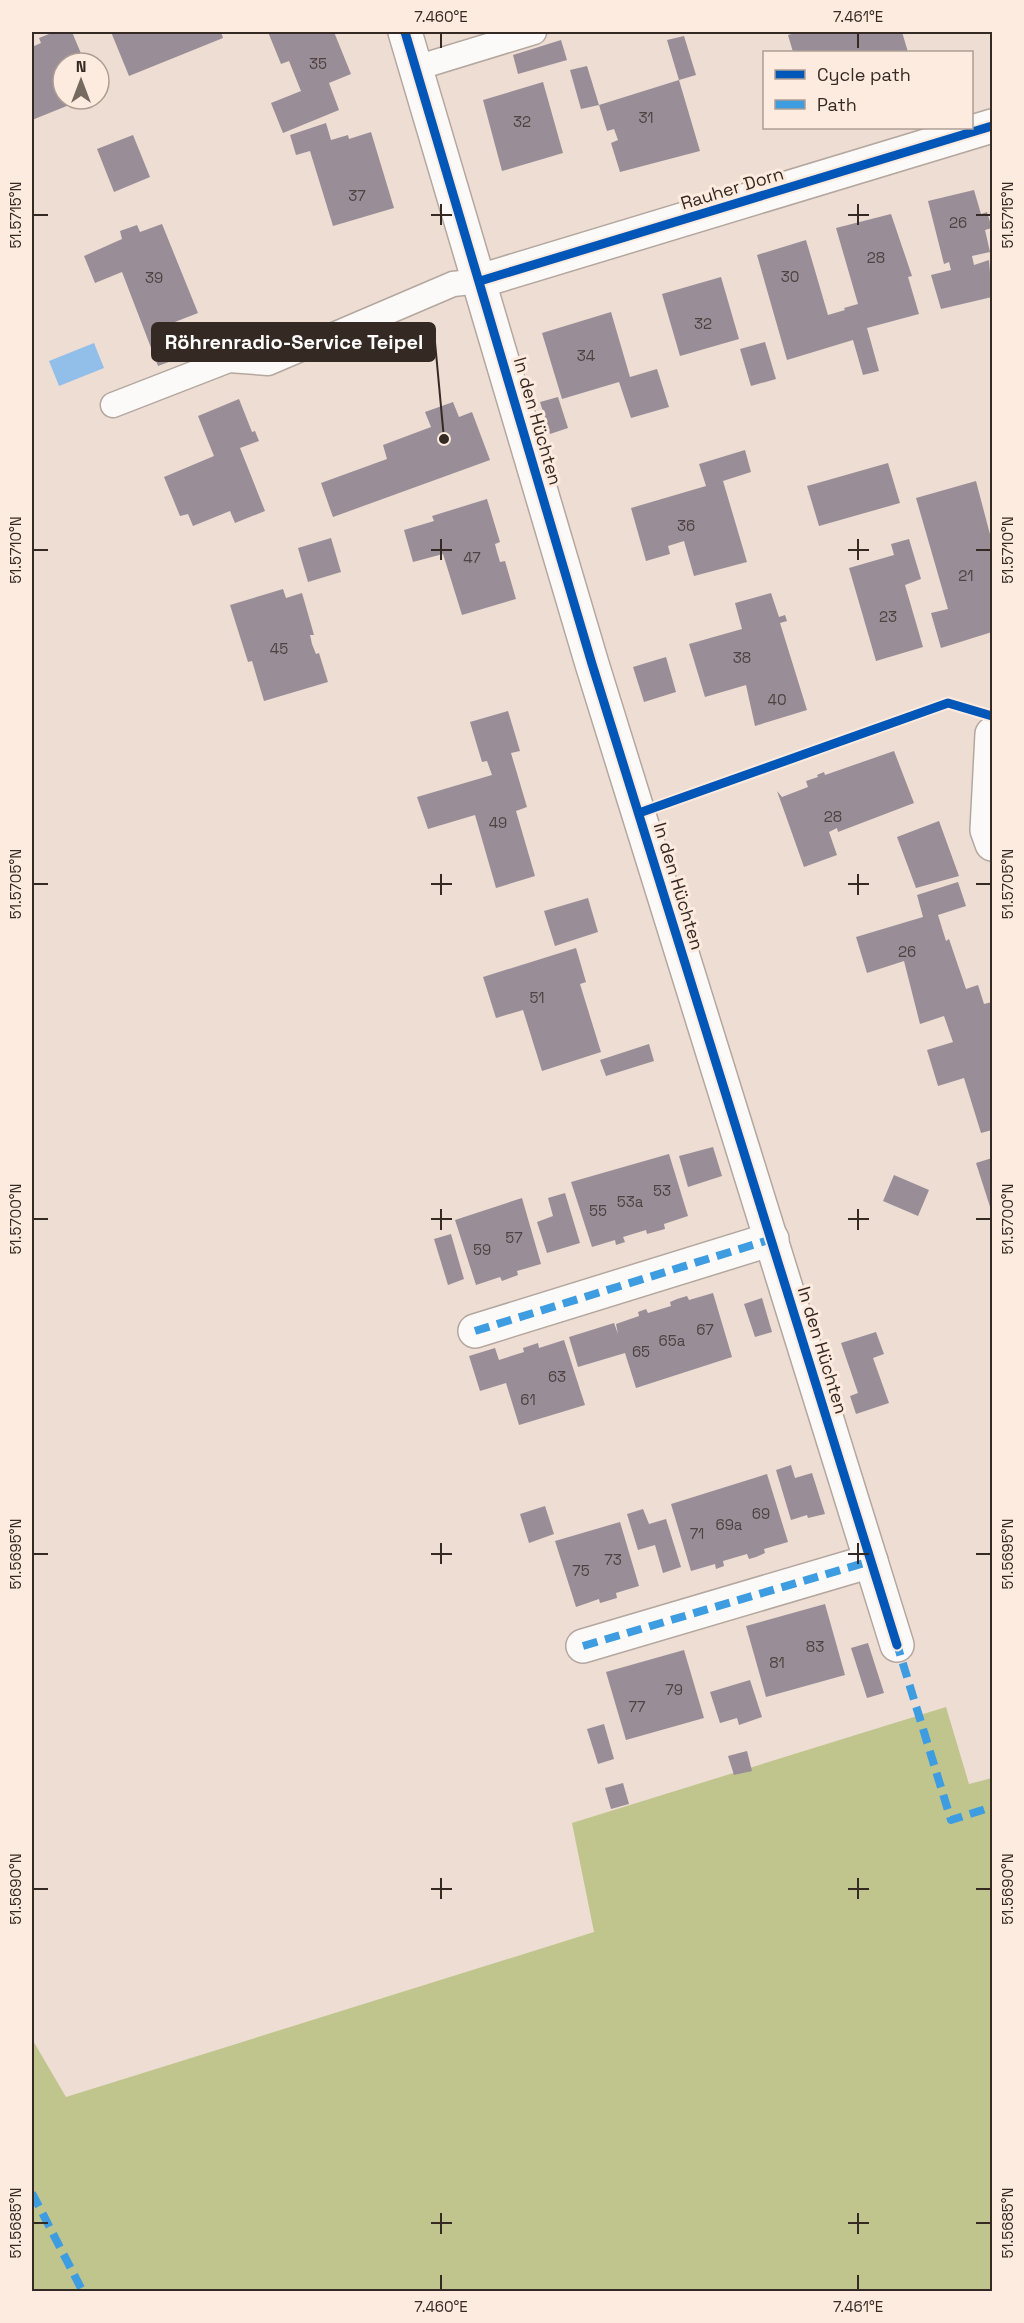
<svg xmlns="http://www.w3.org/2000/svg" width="1024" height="2323" viewBox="0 0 1024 2323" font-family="'Space Grotesk',sans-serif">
<rect width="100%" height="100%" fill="#eeddd2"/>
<polygon fill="#c0c58e" points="946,1707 969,1784 992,1778 992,2291 32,2291 32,2039 66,2097 594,1932 572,1823"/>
<polygon fill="#92beea" points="94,343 104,368 59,386 49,361"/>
<g fill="#998e98">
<polygon points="54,32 72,32 85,63 63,63 63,99 84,99 32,120 32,47 41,43 39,38"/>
<polygon points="111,32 221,32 223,38 129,76"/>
<polygon points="268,32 334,32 351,74 329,83 339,110 283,133 271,103 301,91 289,61 281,64"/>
<polygon points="799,32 902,32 908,52 793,52 788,35"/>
<polygon points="684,36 696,75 679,80 700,151 620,172 611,143 618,140 614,129 607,131 599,105 679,80 667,40"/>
<polygon points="561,40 567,60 518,74 513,55"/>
<polygon points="587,66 599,105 581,109 570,70"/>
<polygon points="543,82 563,153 502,171 483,100"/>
<polygon points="326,123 331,140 348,135 349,139 371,132 394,208 333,226 310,151 296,155 290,135"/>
<polygon points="133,135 150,177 114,192 97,149"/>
<polygon points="974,190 981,214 987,212 992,228 985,230 990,252 972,256 974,265 989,260 992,297 941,309 931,275 951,270 949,262 944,264 928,201"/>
<polygon points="891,214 912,276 908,277 919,314 867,328 879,371 863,375 853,340 787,360 757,255 806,240 828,315 845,310 844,308 858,304 836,228"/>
<polygon points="162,224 198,313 162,327 174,360 158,366 122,272 95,283 84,256 122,239 120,231 137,225 140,232"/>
<polygon points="721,277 739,339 680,356 662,294"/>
<polygon points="611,312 630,377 657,369 669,407 631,418 619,382 562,399 542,333"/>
<polygon points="765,342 776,379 751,386 740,349"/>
<polygon points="558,397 568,428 550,434 540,402"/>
<polygon points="239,399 252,432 255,431 259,441 240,448 265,511 235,523 230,511 193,526 188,514 180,516 164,477 214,456 198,416"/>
<polygon points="453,402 459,417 472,412 490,460 333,517 321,483 387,459 383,445 431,427 425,412"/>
<polygon points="745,450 751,472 723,481 747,562 694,576 684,541 668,546 670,554 646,561 631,508 706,486 699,464"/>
<polygon points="888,463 900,503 819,526 807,486"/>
<polygon points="976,481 992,542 992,632 941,648 931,613 948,609 916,498"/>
<polygon points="487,499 500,542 495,544 497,552 500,562 505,561 516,599 462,615 443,554 413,562 404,530 434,521 432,516"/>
<polygon points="331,538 341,572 308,582 298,548"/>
<polygon points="909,539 921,579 905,585 923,647 876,661 849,568 894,555 891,544"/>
<polygon points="283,589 286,598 302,593 314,635 310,635 312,644 316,654 319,653 328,682 264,701 252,661 248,662 230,605"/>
<polygon points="771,593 779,617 785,615 787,621 780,623 807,710 755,726 746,685 705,697 689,644 742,629 735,603"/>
<polygon points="666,657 676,692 644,702 633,667"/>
<polygon points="508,711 520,751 511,753 527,807 516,811 535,876 496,888 475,815 428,829 417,797 492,775 487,761 482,762 470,722"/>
<polygon points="894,751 914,803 838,832 837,828 829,832 837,855 804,867 777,791 782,797 808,787 806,781 818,777 817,775 824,772 825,775"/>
<polygon points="939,821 959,876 916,888 897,837"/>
<polygon points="958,882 966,906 938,915 946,941 949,939 966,989 978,985 984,1004 992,1002 992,1130 981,1133 964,1078 938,1086 927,1050 953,1042 944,1016 920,1024 904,961 867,973 856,937 923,917 917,895"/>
<polygon points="588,898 598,932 555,946 544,911"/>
<polygon points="576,948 586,982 580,984 601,1052 542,1071 523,1010 496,1018 483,977"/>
<polygon points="649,1044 654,1061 606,1076 600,1060"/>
<polygon points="713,1147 722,1176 688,1187 679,1156"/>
<polygon points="669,1154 688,1216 664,1224 665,1229 647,1234 646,1230 623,1237 625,1242 616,1245 615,1240 592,1247 571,1182"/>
<polygon points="992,1158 992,1213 976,1163"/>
<polygon points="894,1175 929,1190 918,1216 883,1201"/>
<polygon points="565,1193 580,1243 547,1253 537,1222 553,1216 548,1198"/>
<polygon points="522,1198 541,1264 517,1271 518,1275 502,1281 500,1277 476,1285 455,1220"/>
<polygon points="451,1234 464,1279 448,1285 434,1239"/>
<polygon points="713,1293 732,1357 636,1388 625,1353 578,1367 569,1337 614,1323 618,1334 616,1324 639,1316 638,1312 646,1309 648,1313 671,1306 670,1302 677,1299 687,1296 689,1300"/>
<polygon points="762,1298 772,1332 755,1337 744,1304"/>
<polygon points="876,1332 884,1354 873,1358 889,1403 856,1414 850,1396 858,1393 841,1343"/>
<polygon points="564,1340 585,1405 519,1425 506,1383 480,1391 469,1356 495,1348 499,1360 524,1352 523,1348 538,1343 539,1348"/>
<polygon points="791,1465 795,1478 812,1473 825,1514 808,1518 807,1515 791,1520 776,1470"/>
<polygon points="767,1474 788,1542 764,1549 765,1553 756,1557 749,1559 747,1554 723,1561 724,1566 716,1569 715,1564 691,1571 671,1504"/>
<polygon points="545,1506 554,1534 529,1543 520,1514"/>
<polygon points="643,1509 649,1524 666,1519 681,1567 663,1573 655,1545 638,1550 627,1514"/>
<polygon points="620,1522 639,1586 616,1593 617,1598 600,1603 599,1599 576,1607 555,1541"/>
<polygon points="825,1604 845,1675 766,1697 746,1626"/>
<polygon points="868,1643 884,1693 867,1698 851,1648"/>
<polygon points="684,1650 704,1718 626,1740 606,1672"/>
<polygon points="750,1680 762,1717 739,1725 737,1718 720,1723 710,1692"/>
<polygon points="604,1724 614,1759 598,1764 587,1729"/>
<polygon points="747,1751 752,1771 734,1775 728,1756"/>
<polygon points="623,1783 629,1804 611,1809 605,1788"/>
</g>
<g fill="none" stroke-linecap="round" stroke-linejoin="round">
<g stroke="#b4a79f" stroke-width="27">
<g id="lane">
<polyline points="416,68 534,32"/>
<polyline points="113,405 229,360 268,363 453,284 480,281"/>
</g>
</g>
<g stroke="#b4a79f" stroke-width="36">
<g id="street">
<polyline points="405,32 592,664 897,1645"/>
<polyline points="480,281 992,126"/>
<polyline points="992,734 987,830 992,844"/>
<polyline points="475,1331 772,1239"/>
<polyline points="583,1646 871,1561"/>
</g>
</g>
<use href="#lane" stroke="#fcfaf8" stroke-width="24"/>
<use href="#street" stroke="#fcfaf8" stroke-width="33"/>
<g stroke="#3e9ce0" stroke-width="8" stroke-dasharray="15 8" stroke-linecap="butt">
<polyline points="475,1331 772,1239"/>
<polyline points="896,1641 951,1820 992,1807"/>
<polyline points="583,1646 871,1561"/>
<polyline points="32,2193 83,2292"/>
</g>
<g stroke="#fdebdf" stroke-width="13">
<g id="cycleway">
<polyline points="405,32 592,664 897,1645"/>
<polyline points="480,281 992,126"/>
<polyline points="639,813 948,703 992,716"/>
</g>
</g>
<use href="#cycleway" stroke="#0057b8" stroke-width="9"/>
</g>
<path fill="none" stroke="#352a23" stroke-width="2" d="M441,33V48M858,33V48M441,204V225M858,204V225M33,215H48M431,215H452M848,215H869M976,215H991M441,539V560M858,539V560M33,550H48M431,550H452M848,550H869M976,550H991M441,874V895M858,874V895M33,884H48M431,884H452M848,884H869M976,884H991M441,1209V1230M858,1209V1230M33,1219H48M431,1219H452M848,1219H869M976,1219H991M441,1543V1564M858,1543V1564M33,1554H48M431,1554H452M848,1554H869M976,1554H991M441,1878V1899M858,1878V1899M33,1889H48M431,1889H452M848,1889H869M976,1889H991M441,2213V2234M858,2213V2234M33,2223H48M431,2223H452M848,2223H869M976,2223H991M441,2275V2290M858,2275V2290"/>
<g text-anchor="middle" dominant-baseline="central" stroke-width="6" stroke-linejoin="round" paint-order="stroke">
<g font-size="15" fill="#4e4340">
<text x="318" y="63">35</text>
<text x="646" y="117">31</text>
<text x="522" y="121">32</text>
<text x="357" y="195">37</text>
<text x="958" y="222">26</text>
<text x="876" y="257">28</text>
<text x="790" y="276">30</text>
<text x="154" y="277">39</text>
<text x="703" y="323">32</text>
<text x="586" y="355">34</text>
<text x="686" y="525">36</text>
<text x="472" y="557">47</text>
<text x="966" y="575">21</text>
<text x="888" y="616">23</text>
<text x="279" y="648">45</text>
<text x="742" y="657">38</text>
<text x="777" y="699">40</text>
<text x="833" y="816">28</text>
<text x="498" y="822">49</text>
<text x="907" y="951">26</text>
<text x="537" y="997">51</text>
<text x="662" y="1190">53</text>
<text x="630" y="1201">53a</text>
<text x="598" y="1210">55</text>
<text x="514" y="1237">57</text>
<text x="482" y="1249">59</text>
<text x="705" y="1329">67</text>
<text x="672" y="1340">65a</text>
<text x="641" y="1351">65</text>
<text x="557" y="1376">63</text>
<text x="528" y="1399">61</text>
<text x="761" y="1513">69</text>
<text x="729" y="1524">69a</text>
<text x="697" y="1533">71</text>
<text x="613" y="1559">73</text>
<text x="581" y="1570">75</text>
<text x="815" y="1646">83</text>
<text x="777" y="1662">81</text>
<text x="674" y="1689">79</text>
<text x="637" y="1706">77</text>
</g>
<g font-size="18" fill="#352a23" stroke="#fdebdf">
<text transform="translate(732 188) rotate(-17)">Rauher Dorn</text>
<text transform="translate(538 421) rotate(74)">In den Hüchten</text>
<text transform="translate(679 886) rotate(73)">In den Hüchten</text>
<text transform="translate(823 1350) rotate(73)">In den Hüchten</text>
</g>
</g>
<path fill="none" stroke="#352a23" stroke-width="2" d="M444 439L435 342"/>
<circle fill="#352a23" stroke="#fdebdf" stroke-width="2" cx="444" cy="439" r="6"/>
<rect fill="#352a23" stroke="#352a23" stroke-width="2" x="152" y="323" width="283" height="38" rx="6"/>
<g font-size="20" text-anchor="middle" font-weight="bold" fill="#fff">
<text x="294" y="349">Röhrenradio-Service Teipel</text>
</g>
<rect width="1024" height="2323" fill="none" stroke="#fdebdf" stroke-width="66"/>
<rect x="763" y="51" width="210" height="78" fill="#fdebdf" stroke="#ad9e94" stroke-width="1.5"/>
<rect x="775" y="70" width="30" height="9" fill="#0057b8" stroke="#ad9e94" stroke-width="1.5"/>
<text x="817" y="81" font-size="18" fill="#352a23">Cycle path</text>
<rect x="775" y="100" width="30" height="9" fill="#3e9ce0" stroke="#ad9e94" stroke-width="1.5"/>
<text x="817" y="111" font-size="18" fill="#352a23">Path</text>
<g transform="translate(81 81)"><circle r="28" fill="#fdebdf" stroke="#ad9e94" stroke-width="1.5"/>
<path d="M0-4.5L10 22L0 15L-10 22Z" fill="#766960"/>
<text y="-9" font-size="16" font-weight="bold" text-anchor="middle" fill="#352a23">N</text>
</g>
<rect x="33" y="33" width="958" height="2257" fill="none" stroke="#352a23" stroke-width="2"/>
<g font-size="15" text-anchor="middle" fill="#352a23">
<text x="441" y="22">7.460°E</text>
<text x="858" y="22">7.461°E</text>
<text transform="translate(16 215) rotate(-90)" y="5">51.5715°N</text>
<text transform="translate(1008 215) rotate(-90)" y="5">51.5715°N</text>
<text transform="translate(16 550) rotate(-90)" y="5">51.5710°N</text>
<text transform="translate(1008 550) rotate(-90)" y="5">51.5710°N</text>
<text transform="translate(16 884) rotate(-90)" y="5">51.5705°N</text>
<text transform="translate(1008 884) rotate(-90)" y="5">51.5705°N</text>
<text transform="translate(16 1219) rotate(-90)" y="5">51.5700°N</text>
<text transform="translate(1008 1219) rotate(-90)" y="5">51.5700°N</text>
<text transform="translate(16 1554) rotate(-90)" y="5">51.5695°N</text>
<text transform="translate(1008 1554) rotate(-90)" y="5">51.5695°N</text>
<text transform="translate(16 1889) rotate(-90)" y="5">51.5690°N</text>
<text transform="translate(1008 1889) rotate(-90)" y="5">51.5690°N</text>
<text transform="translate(16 2223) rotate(-90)" y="5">51.5685°N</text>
<text transform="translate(1008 2223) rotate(-90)" y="5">51.5685°N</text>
<text x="441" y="2312">7.460°E</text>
<text x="858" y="2312">7.461°E</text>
</g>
</svg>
